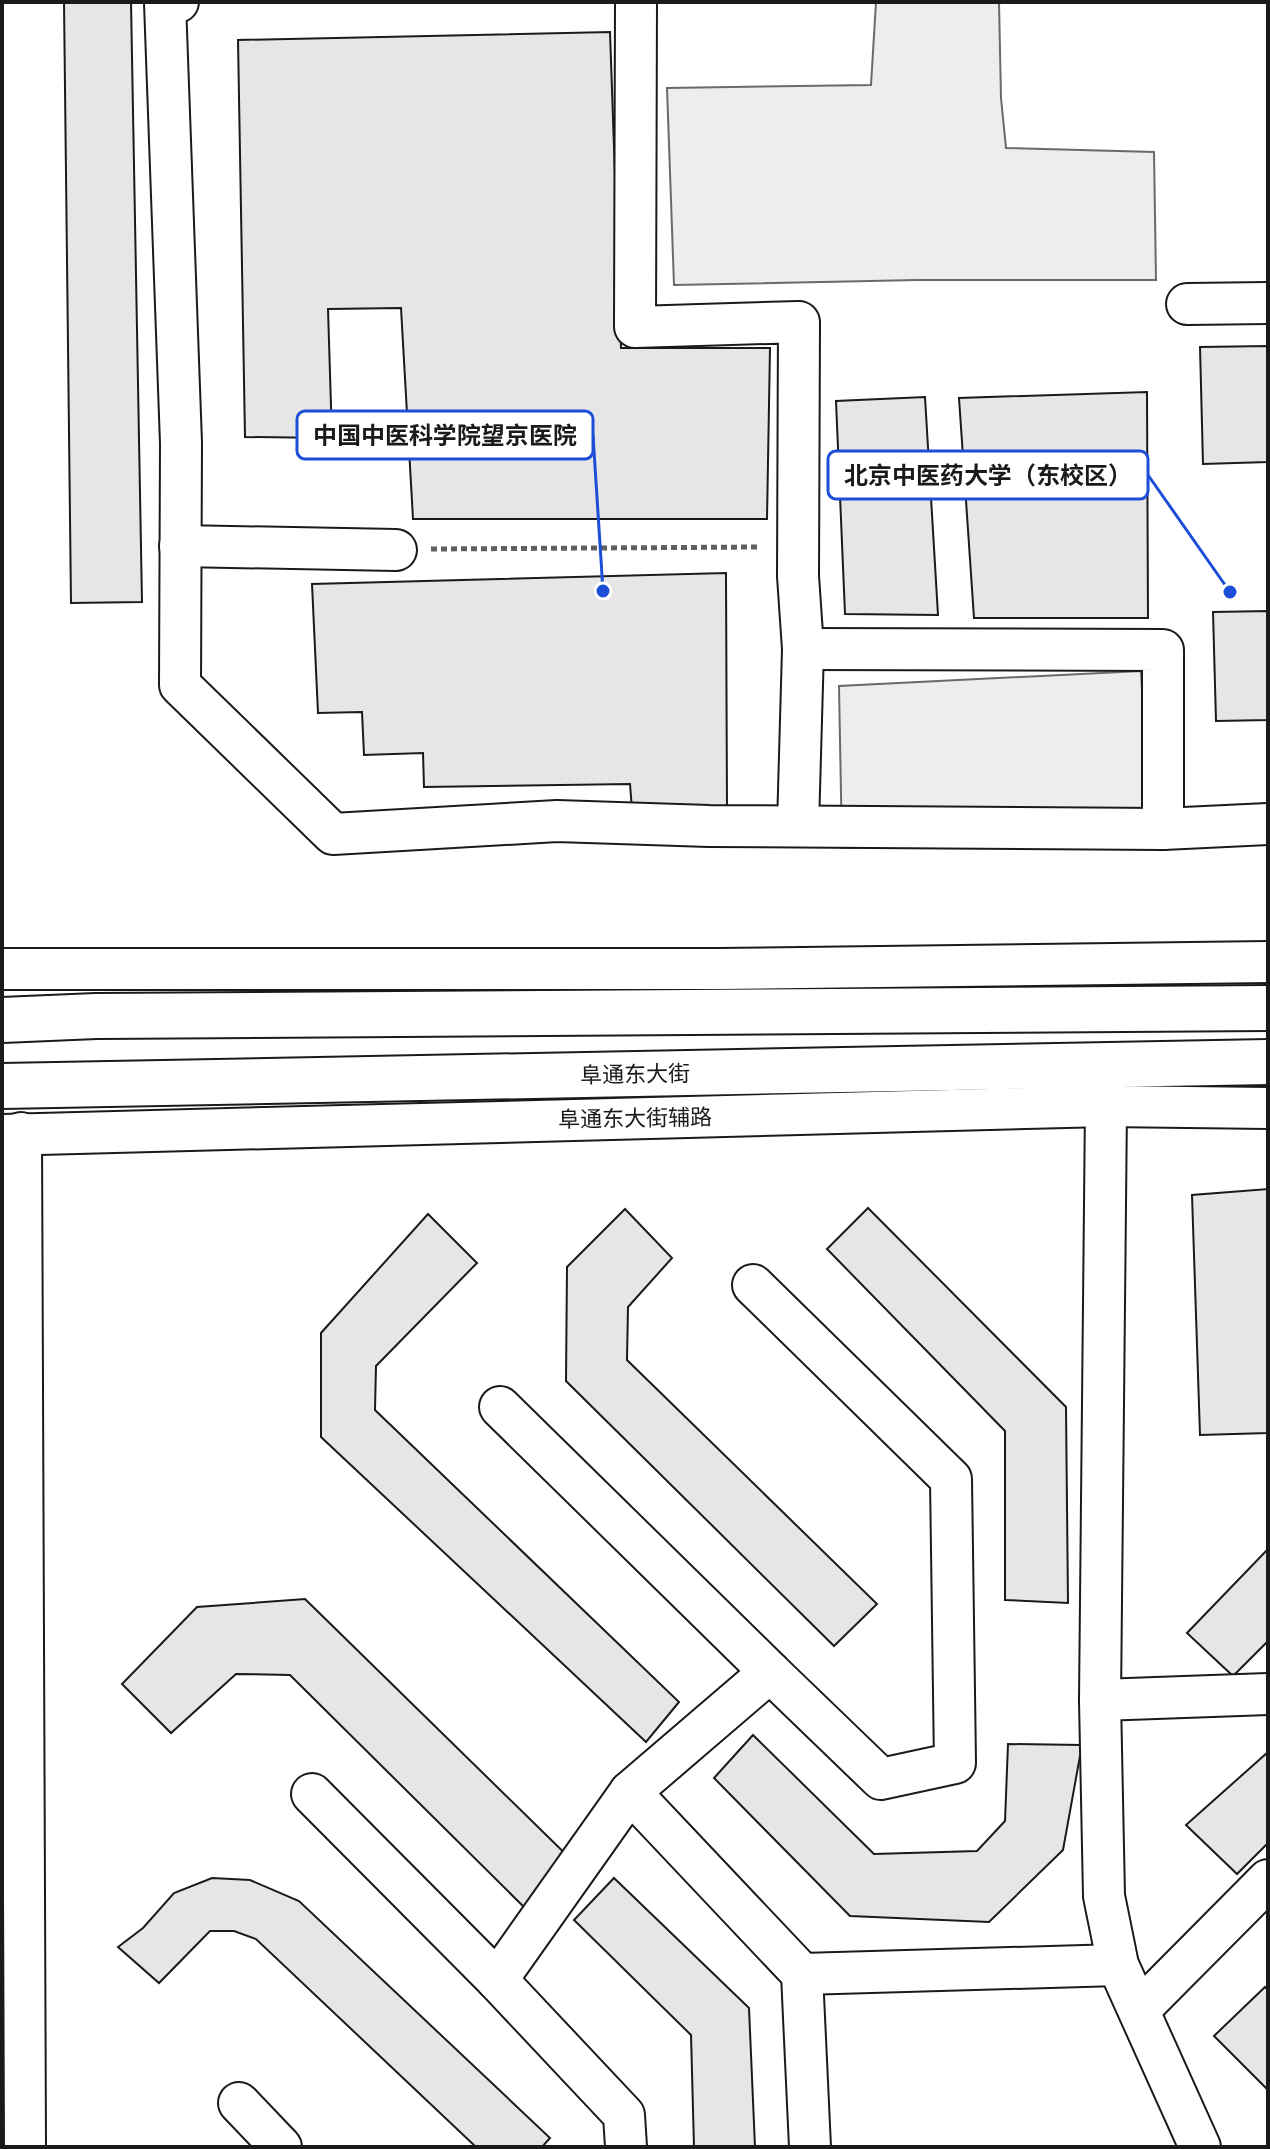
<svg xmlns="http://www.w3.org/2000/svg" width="1270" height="2149" viewBox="0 0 1270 2149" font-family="Inter,'Noto Sans SC',sans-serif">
<rect width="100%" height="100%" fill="#fff"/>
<g fill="#ededed" stroke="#6a6a6a" stroke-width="2">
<polygon points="876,2 999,2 1001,98 1006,148 1154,152 1156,280 918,280 674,285 667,88 871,85"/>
<polygon points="1141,671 1150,840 842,848 839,686"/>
</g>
<g fill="#e6e6e6" stroke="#1a1a1a" stroke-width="2">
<polygon points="64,2 131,2 142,602 71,603"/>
<polygon points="610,32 621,348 770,348 767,519 413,519 401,308 328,309 332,438 245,437 238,40"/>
<polygon points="1268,346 1268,462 1203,464 1200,347"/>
<polygon points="1147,392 1148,618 974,618 959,398"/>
<polygon points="925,397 938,615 845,614 836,401"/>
<polygon points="726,573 727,809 632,810 630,784 424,787 423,753 364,755 362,712 318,713 312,584"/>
<polygon points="1268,611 1268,720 1216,721 1213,612"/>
<polygon points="1268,1189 1268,1433 1200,1435 1192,1195"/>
<polygon points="868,1208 1066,1407 1068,1603 1005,1600 1005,1431 827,1249"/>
<polygon points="625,1209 672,1258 628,1307 627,1360 877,1604 834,1646 566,1381 567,1267"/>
<polygon points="428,1214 477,1263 376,1366 375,1410 679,1702 646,1742 321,1437 321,1333"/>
<polygon points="1268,1549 1268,1641 1233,1676 1187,1633"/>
<polygon points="305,1599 586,1874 535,1918 290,1675 236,1674 171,1733 122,1684 197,1607"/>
<polygon points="753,1735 874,1854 977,1851 1005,1821 1008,1744 1082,1745 1063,1850 989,1922 850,1916 714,1778"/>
<polygon points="1268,1752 1268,1843 1237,1874 1186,1825"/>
<polygon points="212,1878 250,1880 299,1901 550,2138 542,2147 476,2147 256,1939 234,1931 210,1931 159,1983 118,1947 143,1928 174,1893"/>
<polygon points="614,1878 749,2008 755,2147 694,2147 691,2035 574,1920"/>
<polygon points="1265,1987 1268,1990 1268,2090 1214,2036"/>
</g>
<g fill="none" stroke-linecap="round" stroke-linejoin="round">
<g stroke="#1a1a1a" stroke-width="44">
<g id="minor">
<polyline points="178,2 165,3 181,443 180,685 333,834 557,821 709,826 1163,829 1268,824"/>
<polyline points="636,2 635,327 799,322 798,576 803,649 798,826"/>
<polyline points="1187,304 1268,303"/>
<polyline points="180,546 396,550"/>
<polyline points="803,649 1163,650 1163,829"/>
<polyline points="2,969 718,969 1268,962"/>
<polyline points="1103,1082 1106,1106 1100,1700 1104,1896 1118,1965 1200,2147"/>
<polyline points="21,1133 25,2147"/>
<polyline points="2,1135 1106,1106 1268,1108"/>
<polyline points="753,1285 951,1479 955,1763 881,1779 770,1672"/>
<polyline points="500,1407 770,1672 630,1792 497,1980 624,2115 626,2147"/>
<polyline points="1100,1700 1268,1694"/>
<polyline points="630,1792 802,1974 810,2147"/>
<polyline points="312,1794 497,1980"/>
<polyline points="802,1974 1118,1965"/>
<polyline points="1139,2010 1268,1880"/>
<polyline points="239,2103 281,2147"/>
</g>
</g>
<g stroke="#1a1a1a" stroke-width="48">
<g id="major">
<polyline points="2,1020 96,1016 1268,1008"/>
<polyline points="2,1086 1268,1062"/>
</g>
</g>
<polyline stroke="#5f5f5f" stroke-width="5" stroke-dasharray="6 4" stroke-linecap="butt" points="431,549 761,547"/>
<use href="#minor" stroke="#fff" stroke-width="40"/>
<use href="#major" stroke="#fff" stroke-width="44"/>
</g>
<g text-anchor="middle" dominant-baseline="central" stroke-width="6" stroke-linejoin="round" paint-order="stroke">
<g font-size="22" fill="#1a1a1a" stroke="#fff">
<text transform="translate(635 1074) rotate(-1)">阜通东大街</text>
<text transform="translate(635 1118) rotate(-1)">阜通东大街辅路</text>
</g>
</g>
<path fill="none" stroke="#1d4ed8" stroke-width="3" d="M603 591L593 435M1230 592L1148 475"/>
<g fill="#1d4ed8" stroke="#fff" stroke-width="3">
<circle cx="603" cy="591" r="8"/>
<circle cx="1230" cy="592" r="8"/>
</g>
<g fill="#fff" stroke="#1d4ed8" stroke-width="3">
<rect x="297" y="411" width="296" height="48" rx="8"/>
<rect x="828" y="451" width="320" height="48" rx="8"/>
</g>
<g font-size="24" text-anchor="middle" font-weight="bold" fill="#1a1a1a">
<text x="445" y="444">中国中医科学院望京医院</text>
<text x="988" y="484">北京中医药大学（东校区）</text>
</g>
<rect width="1270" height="2149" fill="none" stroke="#1a1a1a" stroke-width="8"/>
</svg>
